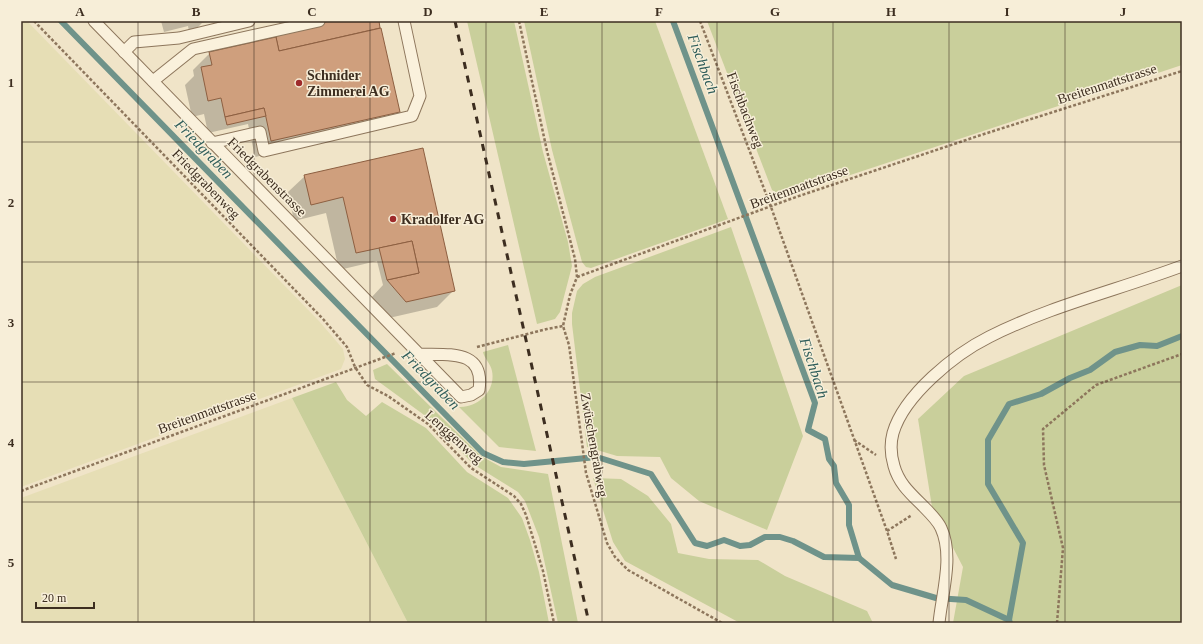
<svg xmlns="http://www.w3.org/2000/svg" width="1203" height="644" viewBox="0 0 1203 644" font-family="Georgia,serif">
<rect width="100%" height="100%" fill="#f0e4c8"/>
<g fill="#e6deb5">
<polygon points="21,21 27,21 319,321 343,349 345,359 341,369 21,487"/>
<polygon points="292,398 408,623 21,623 21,498"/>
</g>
<g fill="#c9cf9b">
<polygon points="467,21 514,21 543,152 568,242 572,266 560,312 555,319 537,324"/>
<polygon points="524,21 655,21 728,219 591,268 586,267 582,262 552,150"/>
<polygon points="707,21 1182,21 1182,65 793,194 781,196 772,190"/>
<polygon points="731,227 803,436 767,530 699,501 671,478 660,457 617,456 587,447 572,324 572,313 577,291 583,284 595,277"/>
<polygon points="1182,285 1182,623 953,623 963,567 932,507 918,419 964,376"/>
<path d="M508,345L536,451L499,447L459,407C478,408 496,391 492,371C491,364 484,358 483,352Z"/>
<polygon points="387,364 481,456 501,467 548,474 578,623 558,623 539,537 525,501 518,492 473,464 431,420 375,379 373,370"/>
<polygon points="336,382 347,400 366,416 382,402 426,428 467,472 508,498 522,518 530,540 539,572 549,623 408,623 292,398"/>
<polygon points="593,478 621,479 648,496 671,524 678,553 709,559 758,560 785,576 867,611 873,623 740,623 625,561 613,542"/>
</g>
<g fill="#0003">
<polygon points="161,21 211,21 202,23 195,30 189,32 188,26 164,32"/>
<polygon points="279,21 304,21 280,26"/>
<polygon points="333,21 378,21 399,112 382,128 255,157 248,124 208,133 204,114 192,117 185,85 194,76 193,70 210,53 272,39 276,34"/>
<polygon points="422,149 454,290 437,307 389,318 371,298 383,285 377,261 339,270 326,213 294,221 288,192 305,176"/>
</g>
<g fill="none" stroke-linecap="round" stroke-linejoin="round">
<g stroke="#6f938a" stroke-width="6">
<polyline points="61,21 483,453 503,462 524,464 597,457 651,474 695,543 707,546 724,540 740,546 750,545 765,537 780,537 793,541 824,557 859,558"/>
<polyline points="673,21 815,403 808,430 825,439 829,459 834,466 836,483 849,505 849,525 859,558 892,585 936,598 966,600 1009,620 1010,623"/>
<polyline points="1009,620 1023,543 988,484 988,440 1009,404 1041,394 1070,378 1090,370 1115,352 1140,345 1157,346 1182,336"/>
</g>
</g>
<g fill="#cf9f7d" stroke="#8d5f41">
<polygon points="329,21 379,21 380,28 279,51 275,33"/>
<polygon points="381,28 400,112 271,141 264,108 225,117 221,98 208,101 201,67 212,65 209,52 276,37 279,51"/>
<polygon points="264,108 266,116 227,125 225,117"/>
<polygon points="423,148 455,291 406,302 387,280 419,273 412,241 356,253 343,197 311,205 304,175"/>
<polygon points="412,241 419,273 387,280 379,248"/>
</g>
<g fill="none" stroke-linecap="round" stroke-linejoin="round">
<g stroke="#8d765c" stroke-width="13">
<g id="lane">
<path d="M94,21L461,397L471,395L479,390C485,349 449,355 420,354"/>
<polyline points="124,52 134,42 179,38 249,21"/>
<polyline points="153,81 193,49 319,21"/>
<polyline points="212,143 260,132 264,151 412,116 420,96 404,21"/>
<path d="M939,623C942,593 954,556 941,528C938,521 929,512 924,507C911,494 899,484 894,466C891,456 890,444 893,433C904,395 955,354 989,337C1050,306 1118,290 1182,266"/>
</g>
</g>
<g stroke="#8d765c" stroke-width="2.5" stroke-dasharray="3 2" stroke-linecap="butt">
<polyline points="34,21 323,319 347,347 355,367 367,385 388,396 428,424 471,468 514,496 521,504 526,515 543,571 554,623"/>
<polyline points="519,21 547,151 575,259 577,277 570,295 563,326 569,345 586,473 607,543 615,557 628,570 722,623"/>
<polyline points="700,21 771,207 887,531 896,559"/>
<polyline points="577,277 796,197 981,135 1182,71"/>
<polyline points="477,347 547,329 563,326"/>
<polyline points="854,440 876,455"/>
<polyline points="21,491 396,353"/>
<polyline points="887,531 912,515"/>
<polyline points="1057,623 1063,548 1044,465 1043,429 1096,385 1182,354"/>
</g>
<use href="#lane" stroke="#faf1dc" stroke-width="11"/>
<polyline stroke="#3d2e20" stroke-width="3" stroke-dasharray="7 7" stroke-linecap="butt" points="455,21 589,623"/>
</g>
<path fill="none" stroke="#3d2e20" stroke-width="1" stroke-opacity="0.55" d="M138,21V623M254,21V623M370,21V623M486,21V623M602,21V623M717,21V623M833,21V623M949,21V623M1065,21V623M21,142H1182M21,262H1182M21,382H1182M21,502H1182"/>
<g fill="#9e2a2b" stroke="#f7eed8" stroke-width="1.5">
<circle cx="299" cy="83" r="4"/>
<circle cx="393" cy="219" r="4"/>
</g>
<g text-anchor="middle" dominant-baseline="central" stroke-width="3" stroke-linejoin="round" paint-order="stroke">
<g font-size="14" font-weight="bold" fill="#3d2e20" stroke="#f7eed8" text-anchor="start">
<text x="307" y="75">Schnider<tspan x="307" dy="16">Zimmerei AG</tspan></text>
<text x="401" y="219">Kradolfer AG</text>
</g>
<g font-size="14" fill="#3d2e20" stroke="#f7eed8">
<text transform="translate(1107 84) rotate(-18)">Breitenmattstrasse</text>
<text transform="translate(745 110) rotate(69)">Fischbachweg</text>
<text transform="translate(267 177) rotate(45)">Friedgrabenstrasse</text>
<text transform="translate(206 184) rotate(46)">Friedgrabenweg</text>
<text transform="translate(799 187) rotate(-20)">Breitenmattstrasse</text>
<text transform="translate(207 412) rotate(-20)">Breitenmattstrasse</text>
<text transform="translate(454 437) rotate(42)">Lenggenweg</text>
<text transform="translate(594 445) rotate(80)">Zwüschengrabweg</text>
</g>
<g font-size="15" font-style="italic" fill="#2f5d5a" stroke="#f7eed8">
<text transform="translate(703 64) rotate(70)">Fischbach</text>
<text transform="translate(204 149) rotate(46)">Friedgraben</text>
<text transform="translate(814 368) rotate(72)">Fischbach</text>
<text transform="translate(431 380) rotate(46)">Friedgraben</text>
</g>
</g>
<rect width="1203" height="644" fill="none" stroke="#f7eed8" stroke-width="44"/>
<path d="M36 602v6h58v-6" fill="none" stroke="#3d2e20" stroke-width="2"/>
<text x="42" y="602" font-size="12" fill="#3d2e20" stroke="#f7eed8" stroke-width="3" paint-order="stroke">20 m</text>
<rect x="22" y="22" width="1159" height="600" fill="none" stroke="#3d2e20" stroke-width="1.5"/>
<g font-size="13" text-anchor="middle" font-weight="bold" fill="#3d2e20">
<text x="80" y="16">A</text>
<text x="196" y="16">B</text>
<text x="312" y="16">C</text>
<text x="428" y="16">D</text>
<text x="544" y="16">E</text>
<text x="659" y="16">F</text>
<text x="775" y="16">G</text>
<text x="891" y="16">H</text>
<text x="1007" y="16">I</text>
<text x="1123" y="16">J</text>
<text x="11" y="87">1</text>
<text x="11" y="207">2</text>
<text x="11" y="327">3</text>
<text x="11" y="447">4</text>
<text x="11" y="567">5</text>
</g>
</svg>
